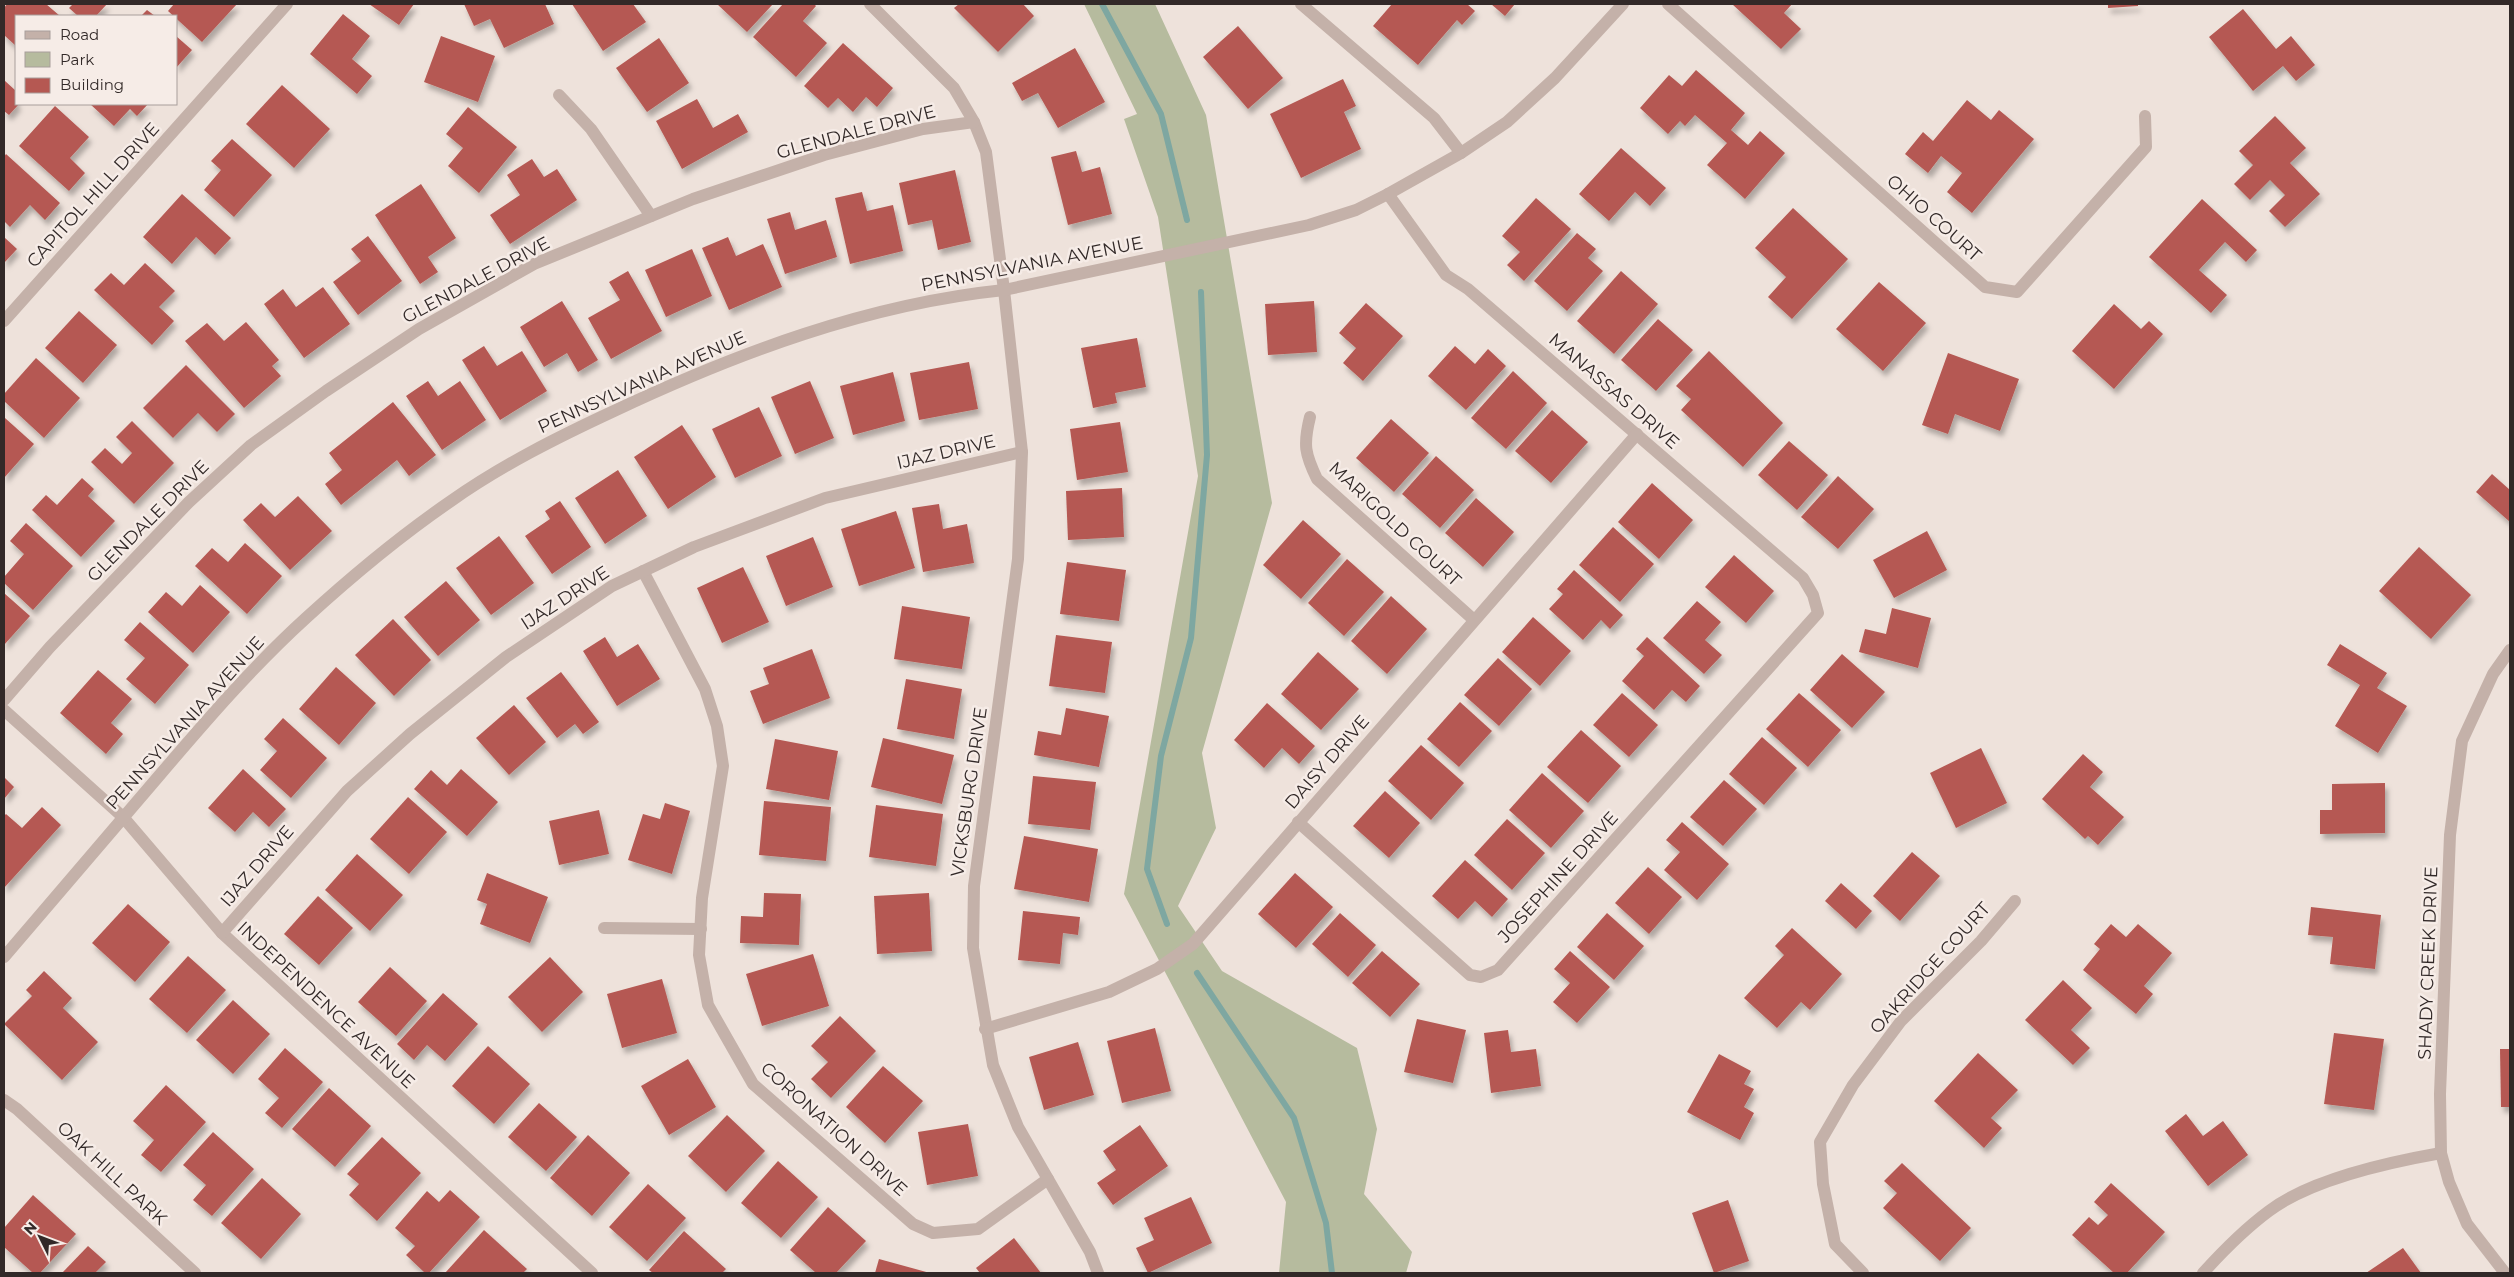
<svg xmlns="http://www.w3.org/2000/svg" width="2514" height="1277" viewBox="0 0 2514 1277" font-family="Montserrat,sans-serif">
<defs>
<filter id="shadow"><feDropShadow dx="3" dy="5.5" stdDeviation="2.5" flood-color="#0004"/></filter>
</defs>
<rect width="100%" height="100%" fill="#eee2db"/>
<polygon fill="#b6bb9e" points="1084,4 1155,4 1206,115 1272,503 1202,753 1216,828 1178,906 1222,971 1357,1048 1377,1129 1364,1194 1412,1252 1406,1273 1279,1273 1286,1202 1124,894 1198,476 1158,217 1124,119 1137,114"/>
<g fill="none" stroke-linecap="round" stroke-linejoin="round">
<g stroke="#7ea7a1" stroke-width="6">
<polyline points="1102,4 1161,114 1187,220"/>
<polyline points="1167,924 1147,869 1161,756 1191,638 1207,455 1201,292"/>
<polyline points="1197,973 1294,1118 1326,1223 1332,1273"/>
</g>
</g>
<g fill="#b55852" filter="url(#shadow)">
<polygon points="7,4 46,4 60,16 16,16 16,46 4,35 4,8"/>
<polygon points="73,4 107,4 96,16 78,16 69,8"/>
<polygon points="174,4 237,4 202,42 168,11"/>
<polygon points="369,4 414,4 399,25"/>
<polygon points="464,4 545,4 554,24 504,48 490,19 474,26"/>
<polygon points="572,4 633,4 646,22 603,51"/>
<polygon points="717,4 773,4 747,32"/>
<polygon points="783,4 814,4 816,6 803,21 827,43 796,77 753,37"/>
<polygon points="959,4 1023,4 1034,16 998,52 954,8"/>
<polygon points="1392,4 1467,4 1475,11 1462,25 1457,20 1418,65 1373,26"/>
<polygon points="1491,4 1515,4 1505,16"/>
<polygon points="1732,4 1792,4 1784,13 1801,29 1781,49"/>
<polygon points="2108,4 2138,4 2138,6 2108,8"/>
<polygon points="2243,9 2276,49 2291,36 2315,65 2296,81 2283,66 2253,91 2209,37"/>
<polygon points="147,10 155,16 141,16"/>
<polygon points="343,14 370,36 352,59 372,76 357,94 310,54"/>
<polygon points="1238,26 1283,78 1248,109 1203,57"/>
<polygon points="176,36 192,50 176,68"/>
<polygon points="441,36 495,56 478,102 424,82"/>
<polygon points="659,38 689,83 647,112 616,68"/>
<polygon points="843,43 893,88 877,107 866,97 853,112 838,98 828,108 804,86"/>
<polygon points="1075,48 1105,102 1058,128 1038,93 1022,101 1012,83"/>
<polygon points="1696,70 1745,113 1731,130 1748,145 1760,131 1785,153 1745,199 1707,165 1727,143 1695,115 1685,126 1680,121 1668,134 1640,108 1669,75 1682,86"/>
<polygon points="1343,79 1356,106 1344,112 1361,149 1301,178 1270,114"/>
<polygon points="4,80 16,91 16,104 19,104 9,115 4,111"/>
<polygon points="282,85 330,129 294,168 246,124"/>
<polygon points="697,99 713,128 738,114 748,132 682,169 656,121"/>
<polygon points="1967,100 1991,120 1999,110 2034,139 1972,213 1947,192 1962,173 1941,156 1928,173 1905,154 1923,132 1933,141"/>
<polygon points="90,104 148,104 137,116 130,109 114,126"/>
<polygon points="55,106 89,137 70,158 85,173 69,191 19,146"/>
<polygon points="468,107 517,147 479,193 448,166 463,148 446,134"/>
<polygon points="2275,116 2306,148 2290,163 2320,194 2285,227 2269,211 2285,195 2270,180 2250,200 2234,184 2253,165 2239,151"/>
<polygon points="232,139 272,175 234,217 204,190 221,170 211,161"/>
<polygon points="1621,148 1666,188 1650,206 1635,192 1609,221 1579,194"/>
<polygon points="1076,151 1082,172 1100,167 1112,214 1068,225 1051,157"/>
<polygon points="6,154 60,203 45,220 30,205 10,227 4,221 4,157"/>
<polygon points="532,159 544,177 557,169 577,200 510,244 490,215 520,195 507,175"/>
<polygon points="955,170 971,242 938,250 932,220 908,225 899,183"/>
<polygon points="421,184 456,238 428,257 438,272 420,284 375,215"/>
<polygon points="862,192 867,211 893,205 903,251 850,264 835,198"/>
<polygon points="182,194 231,238 215,255 196,237 172,264 143,237"/>
<polygon points="1536,198 1571,229 1524,281 1507,265 1520,252 1502,236"/>
<polygon points="2202,199 2257,250 2246,262 2225,242 2199,270 2227,295 2211,313 2149,257"/>
<polygon points="1793,208 1848,259 1792,319 1768,297 1786,277 1755,248"/>
<polygon points="790,212 795,230 826,220 837,257 785,274 767,219"/>
<polygon points="1577,233 1596,249 1588,258 1603,271 1567,311 1534,281"/>
<polygon points="368,236 402,281 358,315 333,282 361,261 351,249"/>
<polygon points="4,237 17,249 4,263"/>
<polygon points="728,237 736,256 763,244 782,287 729,310 702,248"/>
<polygon points="692,249 712,296 666,317 645,270"/>
<polygon points="145,263 175,291 159,307 174,321 152,345 94,290 111,273 124,285"/>
<polygon points="628,271 662,331 611,359 588,318 620,300 609,282"/>
<polygon points="1621,271 1658,304 1614,354 1577,321"/>
<polygon points="1879,282 1926,323 1883,371 1836,329"/>
<polygon points="323,287 350,324 304,358 264,304 283,289 296,307"/>
<polygon points="562,301 598,360 578,372 567,353 544,367 520,327"/>
<polygon points="1314,301 1317,352 1268,355 1265,304"/>
<polygon points="1366,303 1403,336 1363,381 1343,363 1356,348 1339,333"/>
<polygon points="2114,304 2141,329 2149,321 2163,334 2114,389 2072,351"/>
<polygon points="79,311 117,345 83,383 45,348"/>
<polygon points="1658,319 1693,350 1656,391 1621,360"/>
<polygon points="246,322 279,360 272,366 281,376 244,408 185,341 207,323 224,341"/>
<polygon points="1137,338 1146,387 1115,393 1117,403 1093,408 1081,348"/>
<polygon points="484,346 497,366 522,351 547,391 500,420 462,360"/>
<polygon points="1455,346 1475,364 1488,349 1506,366 1466,410 1428,376"/>
<polygon points="1709,351 1783,423 1743,467 1681,410 1691,399 1676,386"/>
<polygon points="1948,353 2019,379 2000,431 1955,414 1948,434 1922,425"/>
<polygon points="36,358 80,398 44,438 4,401 4,394"/>
<polygon points="969,362 978,409 919,420 910,373"/>
<polygon points="186,365 235,414 217,432 198,413 173,438 143,408"/>
<polygon points="1513,371 1547,403 1506,449 1471,418"/>
<polygon points="893,372 905,421 853,435 840,386"/>
<polygon points="428,381 438,396 460,381 486,420 442,450 406,396"/>
<polygon points="810,381 834,438 795,454 771,397"/>
<polygon points="393,402 436,455 409,476 397,460 341,505 325,484 342,470 329,453"/>
<polygon points="759,407 782,456 735,478 712,429"/>
<polygon points="1552,410 1588,442 1551,483 1515,451"/>
<polygon points="5,418 34,444 4,478 4,419"/>
<polygon points="1391,419 1429,453 1394,492 1356,458"/>
<polygon points="132,421 174,463 134,504 91,462 105,448 122,464 132,453 116,437"/>
<polygon points="1120,422 1128,472 1077,480 1070,429"/>
<polygon points="682,425 716,477 668,509 634,457"/>
<polygon points="1789,441 1828,475 1797,510 1758,475"/>
<polygon points="1436,456 1474,490 1440,528 1402,494"/>
<polygon points="618,470 647,516 605,544 575,498"/>
<polygon points="2492,474 2510,490 2510,522 2476,492"/>
<polygon points="1838,476 1874,509 1838,549 1801,517"/>
<polygon points="82,478 94,489 88,496 115,521 81,557 32,510 46,495 57,505"/>
<polygon points="1652,483 1693,520 1659,559 1618,522"/>
<polygon points="1122,488 1124,537 1068,540 1066,491"/>
<polygon points="298,496 332,531 290,570 243,520 261,503 275,517"/>
<polygon points="1476,498 1514,532 1483,567 1445,533"/>
<polygon points="560,501 591,547 552,574 525,536 550,519 545,511"/>
<polygon points="939,504 943,529 967,524 974,563 923,572 912,508"/>
<polygon points="896,511 915,568 859,586 841,529"/>
<polygon points="1303,520 1341,554 1301,599 1263,565"/>
<polygon points="26,523 73,566 33,610 4,583 4,577 24,554 10,541"/>
<polygon points="1613,527 1654,564 1620,602 1579,565"/>
<polygon points="1927,531 1947,570 1894,598 1873,560"/>
<polygon points="499,536 534,583 491,615 456,568"/>
<polygon points="813,537 833,587 786,606 766,556"/>
<polygon points="245,543 282,576 247,614 195,566 212,548 228,562"/>
<polygon points="2419,547 2471,595 2431,639 2379,591"/>
<polygon points="1734,555 1774,591 1746,623 1705,587"/>
<polygon points="1347,559 1384,592 1344,636 1308,603"/>
<polygon points="1067,562 1126,570 1119,621 1060,614"/>
<polygon points="743,567 769,622 722,643 697,588"/>
<polygon points="1574,570 1623,615 1610,629 1601,620 1583,640 1549,609 1563,594 1557,589"/>
<polygon points="446,581 480,620 438,656 404,617"/>
<polygon points="200,585 230,612 193,653 148,612 166,592 182,606"/>
<polygon points="4,593 30,616 4,645"/>
<polygon points="1391,596 1427,629 1387,674 1351,641"/>
<polygon points="1697,601 1721,622 1705,640 1722,655 1704,674 1663,638"/>
<polygon points="902,606 970,617 962,669 894,659"/>
<polygon points="1892,608 1931,618 1918,668 1859,652 1865,629 1886,634"/>
<polygon points="1533,617 1571,651 1540,686 1502,652"/>
<polygon points="393,619 431,660 394,696 355,655"/>
<polygon points="140,622 189,665 155,704 126,679 145,658 124,640"/>
<polygon points="1056,635 1112,642 1105,693 1049,686"/>
<polygon points="605,637 617,657 638,644 660,679 617,706 583,651"/>
<polygon points="1647,637 1700,686 1686,702 1672,690 1654,710 1622,681 1644,656 1636,649"/>
<polygon points="2340,644 2387,673 2377,688 2407,706 2378,753 2335,726 2360,685 2327,665"/>
<polygon points="812,649 830,698 763,724 750,691 769,684 763,668"/>
<polygon points="1318,652 1359,689 1321,730 1281,694"/>
<polygon points="1842,654 1885,692 1852,728 1810,690"/>
<polygon points="1498,658 1532,689 1499,726 1464,695"/>
<polygon points="336,667 376,703 339,745 299,709"/>
<polygon points="98,670 132,699 111,723 123,734 106,754 60,713"/>
<polygon points="561,672 599,722 583,734 575,724 557,738 526,698"/>
<polygon points="906,679 962,689 954,739 897,729"/>
<polygon points="1622,693 1658,725 1629,757 1593,725"/>
<polygon points="1799,693 1841,730 1808,767 1766,729"/>
<polygon points="1460,702 1492,731 1459,767 1427,739"/>
<polygon points="1267,703 1315,746 1299,764 1282,748 1264,768 1234,740"/>
<polygon points="514,705 546,742 509,775 476,738"/>
<polygon points="1066,708 1109,716 1099,767 1034,755 1038,731 1061,735"/>
<polygon points="283,718 327,758 291,798 260,770 277,751 264,739"/>
<polygon points="1581,730 1621,766 1588,803 1547,767"/>
<polygon points="1762,737 1797,768 1764,805 1729,774"/>
<polygon points="883,738 954,755 942,804 871,787"/>
<polygon points="775,739 838,751 829,800 766,789"/>
<polygon points="1421,745 1464,783 1431,820 1388,781"/>
<polygon points="1981,748 2007,803 1956,828 1930,773"/>
<polygon points="2083,754 2103,772 2090,787 2124,817 2098,845 2088,836 2085,839 2042,799"/>
<polygon points="243,769 286,809 269,827 253,812 235,832 208,808"/>
<polygon points="461,769 498,802 467,836 414,789 431,770 447,785"/>
<polygon points="1542,773 1584,811 1551,848 1509,810"/>
<polygon points="1033,776 1096,782 1090,830 1028,824"/>
<polygon points="4,777 14,787 4,799"/>
<polygon points="1724,780 1757,809 1723,846 1690,817"/>
<polygon points="2385,783 2385,833 2320,834 2320,810 2332,810 2332,784"/>
<polygon points="1385,791 1420,823 1389,858 1353,826"/>
<polygon points="408,797 447,832 409,874 370,839"/>
<polygon points="764,801 831,807 826,861 759,855"/>
<polygon points="665,803 690,811 672,874 628,860 643,814 660,819"/>
<polygon points="876,805 943,814 936,866 869,857"/>
<polygon points="42,807 61,825 4,888 4,816 6,814 22,828"/>
<polygon points="599,810 609,854 559,865 549,821"/>
<polygon points="1507,819 1545,853 1512,890 1474,855"/>
<polygon points="1682,822 1729,864 1697,900 1664,870 1680,852 1666,840"/>
<polygon points="1024,836 1098,849 1089,902 1014,889"/>
<polygon points="1912,852 1940,876 1900,921 1873,896"/>
<polygon points="357,854 403,895 370,931 325,890"/>
<polygon points="1465,860 1508,899 1492,917 1475,901 1458,919 1432,896"/>
<polygon points="1648,867 1682,897 1649,934 1615,903"/>
<polygon points="487,873 548,897 530,943 480,924 487,904 477,900"/>
<polygon points="1295,873 1333,907 1296,948 1258,914"/>
<polygon points="1841,883 1872,911 1856,929 1825,901"/>
<polygon points="764,893 801,894 799,945 740,943 741,916 763,917"/>
<polygon points="929,893 932,951 877,954 874,896"/>
<polygon points="318,896 353,928 319,965 284,934"/>
<polygon points="128,904 170,942 135,982 92,943"/>
<polygon points="2311,907 2381,915 2375,969 2330,964 2333,937 2308,935"/>
<polygon points="1023,911 1080,917 1078,935 1063,933 1060,964 1018,960"/>
<polygon points="1340,913 1376,945 1348,977 1312,944"/>
<polygon points="1607,913 1644,946 1614,980 1577,947"/>
<polygon points="2111,924 2126,937 2138,924 2172,953 2144,986 2153,994 2136,1014 2083,970 2100,949 2094,944"/>
<polygon points="1792,928 1842,974 1810,1010 1801,1002 1777,1028 1744,998 1784,955 1775,946"/>
<polygon points="1382,951 1420,984 1390,1017 1352,983"/>
<polygon points="1570,951 1610,987 1577,1023 1553,1002 1570,983 1554,969"/>
<polygon points="813,954 829,1006 762,1026 746,974"/>
<polygon points="188,956 226,990 187,1033 149,999"/>
<polygon points="550,957 583,992 542,1032 508,997"/>
<polygon points="390,967 427,1001 396,1036 358,1002"/>
<polygon points="44,971 72,998 63,1008 98,1042 62,1080 4,1024 32,996 26,990"/>
<polygon points="662,979 677,1033 622,1048 607,994"/>
<polygon points="2063,980 2092,1008 2071,1030 2090,1048 2073,1065 2025,1020"/>
<polygon points="443,993 478,1024 445,1061 427,1045 414,1060 397,1044"/>
<polygon points="233,1000 270,1034 233,1074 196,1040"/>
<polygon points="840,1016 876,1051 831,1098 811,1079 828,1062 811,1046"/>
<polygon points="1417,1019 1466,1030 1453,1083 1404,1072"/>
<polygon points="1155,1028 1171,1091 1122,1103 1107,1041"/>
<polygon points="1508,1030 1511,1052 1536,1049 1541,1086 1491,1093 1484,1033"/>
<polygon points="2334,1033 2384,1039 2374,1110 2324,1104"/>
<polygon points="1078,1042 1094,1095 1044,1110 1029,1057"/>
<polygon points="488,1046 530,1084 494,1124 452,1086"/>
<polygon points="285,1048 323,1082 282,1128 265,1113 279,1098 258,1079"/>
<polygon points="2500,1049 2510,1049 2510,1107 2501,1107"/>
<polygon points="1978,1053 2018,1090 1991,1118 2002,1128 1984,1148 1934,1101"/>
<polygon points="1719,1054 1751,1071 1744,1084 1754,1089 1744,1107 1754,1113 1740,1140 1687,1112"/>
<polygon points="688,1059 716,1107 669,1135 641,1086"/>
<polygon points="883,1066 923,1101 885,1143 846,1107"/>
<polygon points="166,1085 206,1122 161,1172 141,1155 154,1140 133,1121"/>
<polygon points="329,1088 371,1126 335,1167 292,1129"/>
<polygon points="539,1103 577,1137 546,1171 508,1137"/>
<polygon points="2186,1114 2203,1136 2223,1121 2248,1155 2208,1186 2165,1131"/>
<polygon points="727,1115 765,1151 726,1192 688,1156"/>
<polygon points="968,1124 978,1176 927,1185 918,1132"/>
<polygon points="1140,1125 1168,1166 1113,1205 1097,1183 1116,1170 1103,1151"/>
<polygon points="213,1132 254,1169 212,1216 193,1200 206,1185 183,1165"/>
<polygon points="588,1135 630,1173 592,1216 550,1178"/>
<polygon points="382,1137 421,1173 377,1221 349,1195 359,1184 347,1174"/>
<polygon points="778,1161 818,1197 781,1238 741,1203"/>
<polygon points="1902,1163 1971,1228 1940,1261 1883,1208 1897,1193 1884,1181"/>
<polygon points="262,1178 301,1214 261,1259 221,1223"/>
<polygon points="2111,1183 2165,1232 2127,1273 2114,1273 2072,1235 2089,1217 2098,1225 2108,1215 2094,1202"/>
<polygon points="648,1184 686,1218 647,1261 609,1227"/>
<polygon points="450,1190 480,1217 429,1273 425,1273 406,1255 415,1246 395,1228 427,1191 439,1202"/>
<polygon points="33,1195 76,1234 40,1273 33,1273 4,1247 4,1228"/>
<polygon points="1191,1197 1212,1243 1148,1273 1136,1248 1154,1240 1144,1218"/>
<polygon points="1728,1200 1749,1261 1714,1273 1692,1213"/>
<polygon points="828,1207 866,1241 836,1273 816,1273 790,1250"/>
<polygon points="484,1230 527,1269 523,1273 445,1273"/>
<polygon points="684,1231 726,1269 722,1273 653,1273 649,1270"/>
<polygon points="1014,1238 1041,1273 980,1273 976,1268"/>
<polygon points="88,1246 106,1262 95,1273 62,1273"/>
<polygon points="2403,1248 2421,1273 2366,1273"/>
<polygon points="879,1259 930,1273 875,1273"/>
</g>
<g fill="none" stroke-linecap="round" stroke-linejoin="round">
<g stroke="#c4b1a9" stroke-width="12">
<polyline points="870,4 954,88 974,122 986,152 1004,290 1022,452 1018,559 974,886 973,948 993,1065 1018,1127 1090,1252 1098,1273"/>
<polyline points="1301,4 1434,118 1461,153"/>
<polyline points="1668,4 1985,287 2017,292 2146,147 2145,116"/>
<polyline points="559,95 591,129 651,216"/>
<polyline points="4,321 287,4"/>
<path d="M1310,417C1303,445 1305,454 1317,479L1474,620"/>
<polyline points="643,571 705,689 717,726 723,766 702,898 699,955 708,1005 753,1084 913,1224 933,1233 978,1229 1048,1179"/>
<polyline points="4,700 50,647 189,502 251,445 326,391 419,329 534,264 693,199 824,155 923,129 974,122"/>
<polyline points="4,710 123,817 222,933 592,1273"/>
<polyline points="1298,822 1470,975 1481,977 1498,970 1818,613 1813,595 1803,578 1468,289 1446,275 1388,194"/>
<polyline points="604,928 701,929"/>
<polyline points="222,933 347,791 410,734 506,657 612,586 694,547 825,498 1022,452"/>
<polyline points="985,1029 1109,992 1157,969 1193,944 1637,434"/>
<polyline points="4,1100 17,1109 195,1273"/>
<polyline points="1863,1273 1835,1244 1823,1184 1820,1142 1853,1085 1901,1021 1981,941 2015,901"/>
<path d="M2203,1273C2222,1252 2246,1228 2269,1211C2311,1179 2390,1162 2441,1153"/>
<polyline points="2505,1273 2467,1224 2449,1182 2441,1153 2440,1094 2450,835 2462,741 2493,674 2510,650"/>
</g>
<path stroke="#c4b1a9" stroke-width="12" d="M4,957C55,897 106,837 158,777C205,722 252,667 306,618C352,576 400,536 451,501C502,465 558,437 614,411C737,353 868,304 1004,290L1309,225L1356,210L1388,194L1461,153L1507,122L1555,78L1623,4"/>
</g>
<g text-anchor="middle" dominant-baseline="central" stroke-width="5" stroke-linejoin="round" paint-order="stroke">
<g font-size="18" fill="#322928" stroke="#f6ece7">
<text transform="translate(856 132) rotate(-15)">GLENDALE DRIVE</text>
<text transform="translate(93 195) rotate(-48)">CAPITOL HILL DRIVE</text>
<text transform="translate(1934 218) rotate(42)">OHIO COURT</text>
<text transform="translate(1032 264) rotate(-11)">PENNSYLVANIA AVENUE</text>
<text transform="translate(476 280) rotate(-28)">GLENDALE DRIVE</text>
<text transform="translate(642 382) rotate(-24)">PENNSYLVANIA AVENUE</text>
<text transform="translate(1614 391) rotate(41)">MANASSAS DRIVE</text>
<text transform="translate(946 452) rotate(-13)">IJAZ DRIVE</text>
<text transform="translate(148 521) rotate(-45)">GLENDALE DRIVE</text>
<text transform="translate(1395 524) rotate(43)">MARIGOLD COURT</text>
<text transform="translate(565 598) rotate(-33)">IJAZ DRIVE</text>
<text transform="translate(185 723) rotate(-48)">PENNSYLVANIA AVENUE</text>
<text transform="translate(1327 762) rotate(-49)">DAISY DRIVE</text>
<text transform="translate(969 792) rotate(-82)">VICKSBURG DRIVE</text>
<text transform="translate(257 866) rotate(-49)">IJAZ DRIVE</text>
<text transform="translate(1558 877) rotate(-48)">JOSEPHINE DRIVE</text>
<text transform="translate(2428 963) rotate(-88)">SHADY CREEK DRIVE</text>
<text transform="translate(1930 968) rotate(-48)">OAKRIDGE COURT</text>
<text transform="translate(326 1005) rotate(43)">INDEPENDENCE AVENUE</text>
<text transform="translate(834 1129) rotate(42)">CORONATION DRIVE</text>
<text transform="translate(112 1173) rotate(43)">OAK HILL PARK</text>
</g>
</g>
<rect width="2514" height="1277" fill="none" stroke="#322928" stroke-width="10"/>
<rect x="15" y="15" width="162" height="90" fill="#f6ece7" stroke="#a89e9b"/>
<rect x="25" y="31" width="25" height="8" fill="#c4b1a9" stroke="#a89e9b"/>
<text x="60" y="40" font-size="15" fill="#322928">Road</text>
<rect x="25" y="52" width="25" height="15" fill="#b6bb9e" stroke="#a89e9b"/>
<text x="60" y="65" font-size="15" fill="#322928">Park</text>
<rect x="25" y="78" width="25" height="15" fill="#b55852" stroke="#a89e9b"/>
<text x="60" y="90" font-size="15" fill="#322928">Building</text>
<g transform="translate(40 1237) rotate(312)" stroke="#f6ece7" stroke-width="4" paint-order="stroke">
<path d="M0-4L9 19L0 12L-9 19Z" fill="#322928"/>
<text y="-8" font-size="14" font-weight="bold" text-anchor="middle" fill="#322928">N</text>
</g>
</svg>
